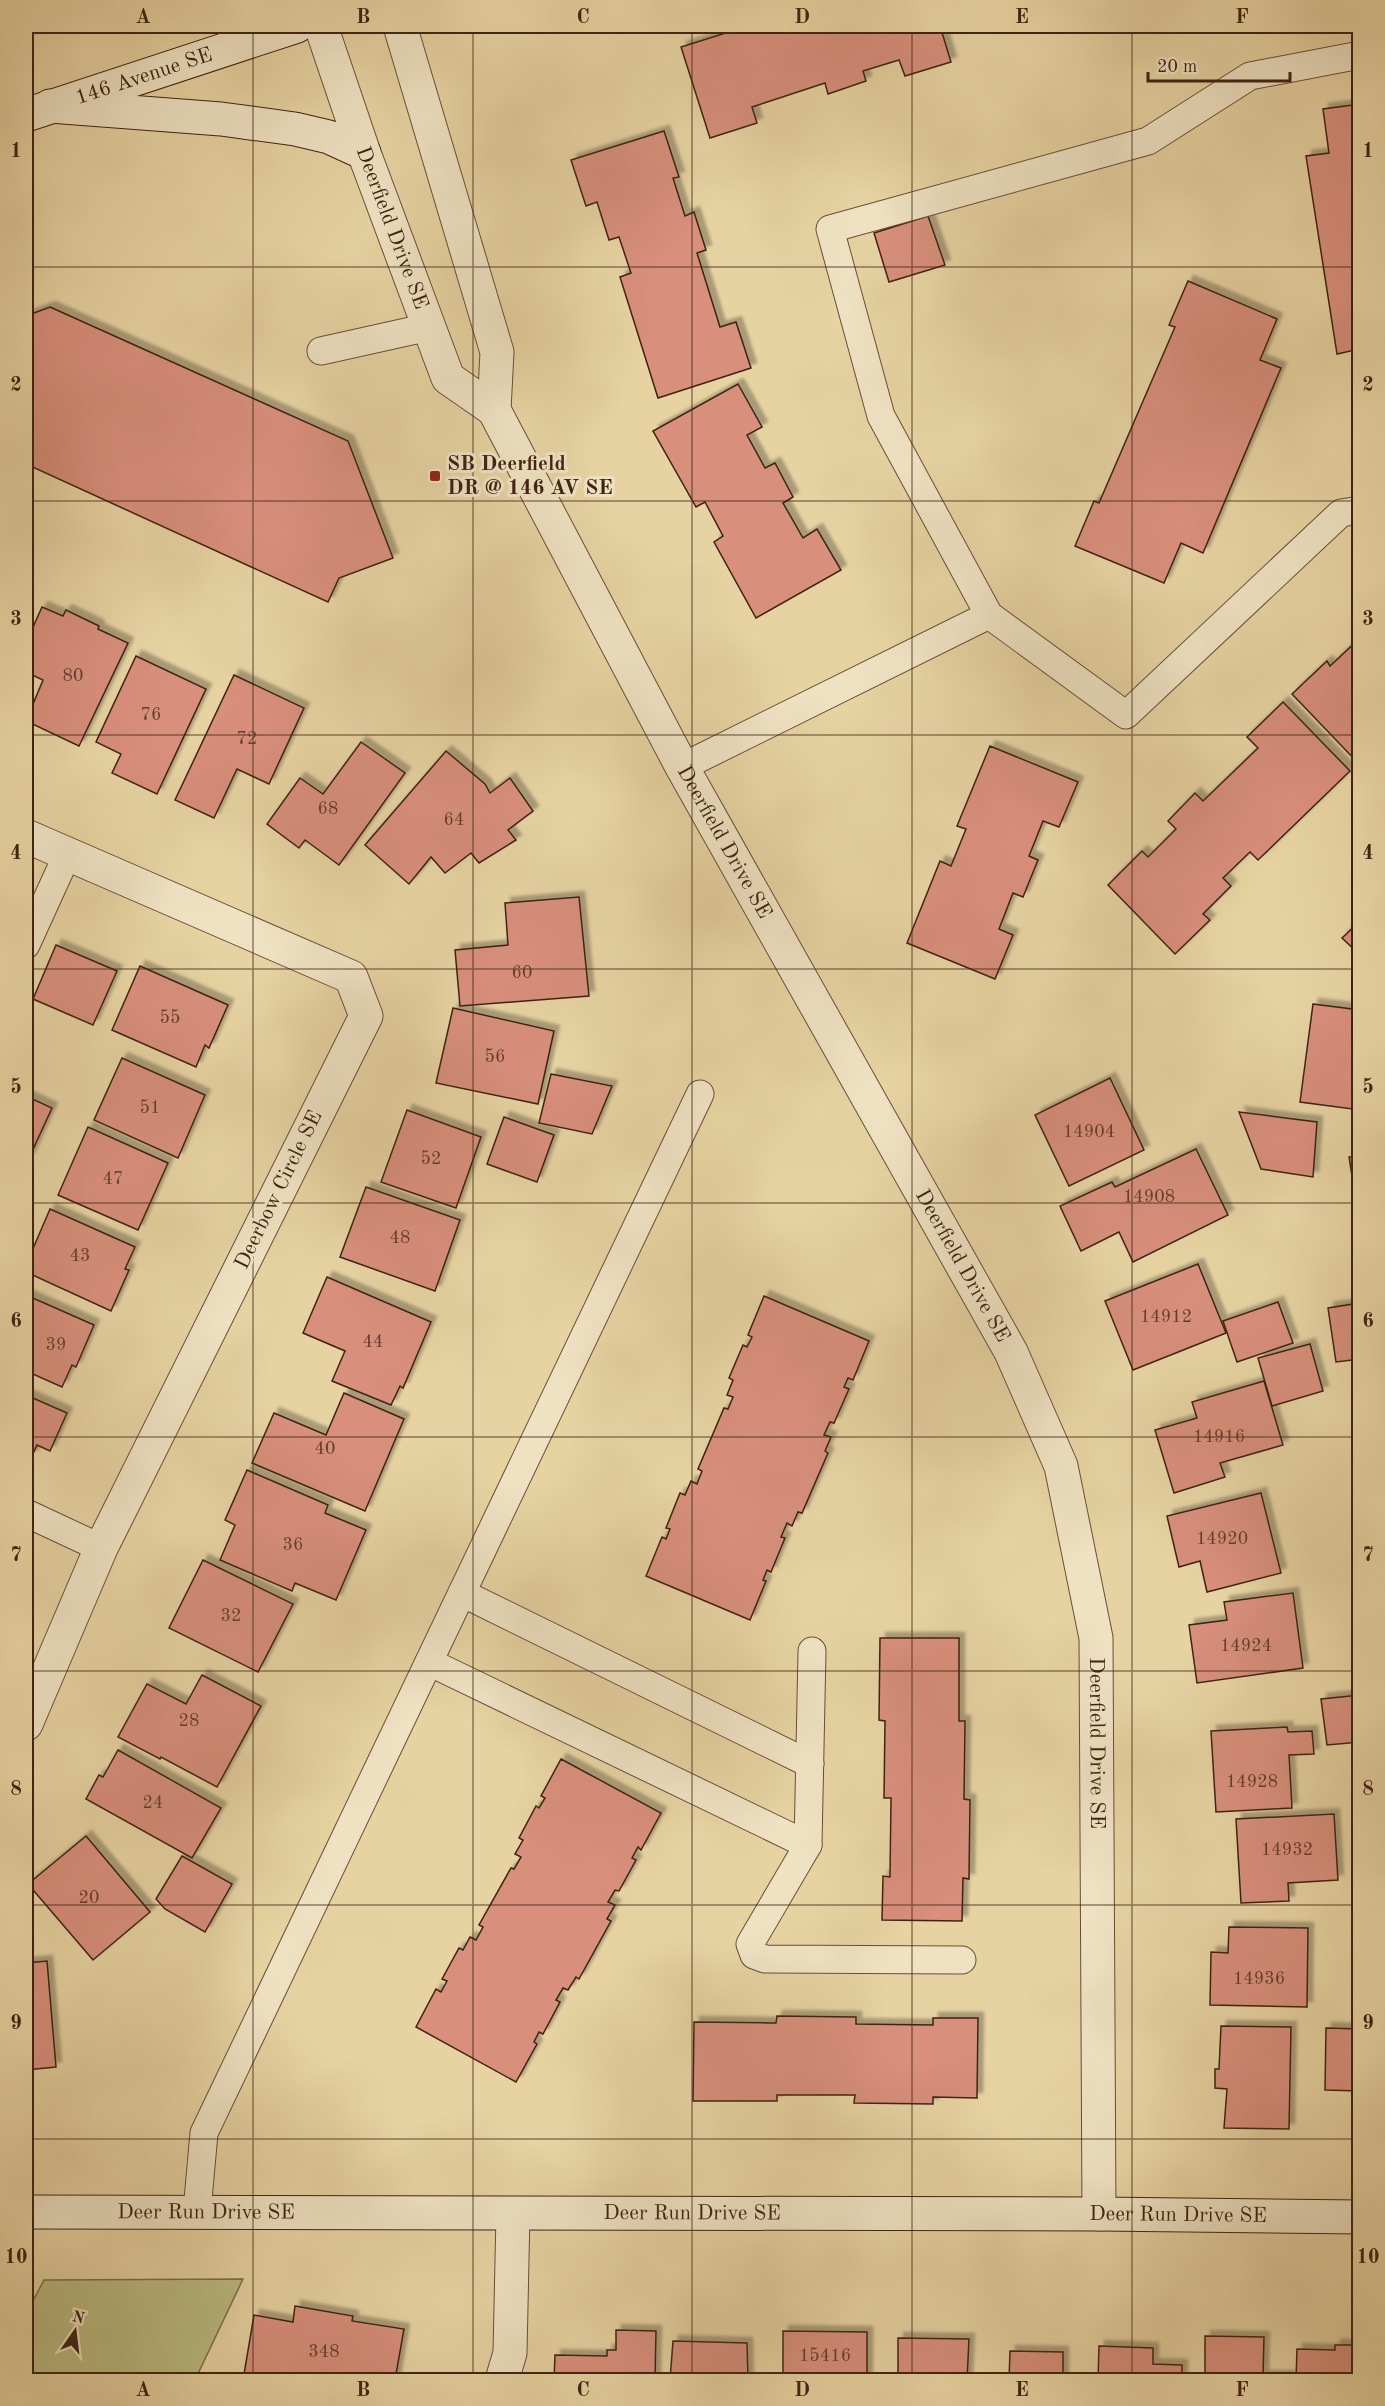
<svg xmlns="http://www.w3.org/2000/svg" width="1385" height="2406" viewBox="0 0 1385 2406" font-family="'Old Standard TT',serif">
<defs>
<filter id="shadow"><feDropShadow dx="5.5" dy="-5.5" stdDeviation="1.5" flood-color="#0004"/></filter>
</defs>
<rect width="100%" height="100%" fill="#e7d3a2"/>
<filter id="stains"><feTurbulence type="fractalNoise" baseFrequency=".00333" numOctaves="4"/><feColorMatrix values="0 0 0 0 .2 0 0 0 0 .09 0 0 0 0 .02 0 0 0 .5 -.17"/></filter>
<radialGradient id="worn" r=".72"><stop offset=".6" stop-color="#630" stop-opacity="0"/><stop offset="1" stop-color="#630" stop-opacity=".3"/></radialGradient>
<polygon fill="#bbbb81" stroke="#7c6e4a" stroke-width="1.5" points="243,2279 195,2380 26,2380 26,2314 44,2280"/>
<g fill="#d88f7b" stroke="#3e2213" stroke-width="1.5" filter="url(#shadow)">
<polygon points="748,26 940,26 951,62 905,76 899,60 863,71 866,81 828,94 825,83 752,107 757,123 710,138 681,47"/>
<polygon points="1015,26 1035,26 1016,31"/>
<polygon points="1360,104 1360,351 1359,349 1337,354 1306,156 1329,153 1323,109"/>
<polygon points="664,131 679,177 673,178 685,216 694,212 706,250 697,253 720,327 736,322 751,368 658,398 620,277 631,273 619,237 609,240 597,202 586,206 571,160"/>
<polygon points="928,216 945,265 889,282 874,233"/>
<polygon points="1188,281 1277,319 1260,360 1281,368 1203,553 1181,543 1164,583 1075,546 1094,501 1099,503 1175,327 1169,325"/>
<polygon points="50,307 348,441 393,558 339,578 328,602 26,464 26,316"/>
<polygon points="738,384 762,427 747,435 765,468 775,463 793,497 783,503 803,538 817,529 841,570 756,618 714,542 723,536 705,502 696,507 653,431"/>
<polygon points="42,607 63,616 66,610 99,626 98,629 128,643 79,746 26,721 43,680 26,672 26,643"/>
<polygon points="1360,638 1360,763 1359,764 1292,694 1327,661 1330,666"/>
<polygon points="136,656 206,689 157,794 112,773 121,754 96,742"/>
<polygon points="234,675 304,708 269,784 237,769 214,818 175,800"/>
<polygon points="1283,702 1350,771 1258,860 1250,852 1223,878 1231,886 1203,914 1210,920 1175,954 1108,885 1142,851 1148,857 1176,829 1168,821 1195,793 1203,801 1258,748 1247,737"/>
<polygon points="361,742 405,773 339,865 305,840 299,848 267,824 300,778 323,794"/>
<polygon points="990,746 1078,782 1059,827 1043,821 1029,856 1038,860 1023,897 1013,893 999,929 1013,935 995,979 907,943 940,861 951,866 966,829 957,826"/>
<polygon points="446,751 485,784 490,793 510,778 533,811 508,830 516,840 479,863 471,853 445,873 431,857 409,884 365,845"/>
<polygon points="579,897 589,996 460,1006 455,950 508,945 505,903"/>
<polygon points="1360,921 1360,955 1342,938"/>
<polygon points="56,945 117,971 93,1025 33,999"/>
<polygon points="140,966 228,1005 209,1048 205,1045 196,1067 112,1030"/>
<polygon points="1313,1004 1360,1010 1360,1110 1300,1102"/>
<polygon points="453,1008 554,1031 538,1104 436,1083"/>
<polygon points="122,1058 205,1095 178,1158 94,1120"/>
<polygon points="551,1074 612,1086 592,1134 539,1123"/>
<polygon points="1110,1078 1144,1150 1069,1186 1035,1115"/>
<polygon points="26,1096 52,1108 29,1158 26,1157"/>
<polygon points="407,1110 481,1137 456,1208 381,1182"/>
<polygon points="1239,1112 1317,1122 1313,1177 1261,1169"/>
<polygon points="504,1117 554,1135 537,1182 487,1164"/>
<polygon points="88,1127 168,1163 138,1230 58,1195"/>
<polygon points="1196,1149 1228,1215 1133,1262 1119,1232 1081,1251 1060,1206 1112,1182 1115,1187"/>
<polygon points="1360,1155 1360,1227 1349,1157"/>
<polygon points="366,1187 460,1220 435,1291 340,1257"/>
<polygon points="50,1209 135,1247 125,1269 129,1270 111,1311 26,1272 26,1265"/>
<polygon points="1198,1264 1226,1333 1133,1370 1105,1301"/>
<polygon points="327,1277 431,1322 403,1388 400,1386 391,1405 332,1381 345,1351 303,1333"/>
<polygon points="26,1295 94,1325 76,1367 72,1365 62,1387 26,1371"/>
<polygon points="764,1296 869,1341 853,1380 848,1378 844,1387 849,1389 834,1423 830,1422 824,1435 831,1437 825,1451 828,1453 802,1513 798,1512 792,1526 787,1523 781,1537 785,1538 771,1572 767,1570 763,1580 766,1581 750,1620 646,1576 662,1537 666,1539 670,1529 666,1528 680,1493 685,1495 691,1481 697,1484 702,1471 698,1469 724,1408 728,1409 733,1397 727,1395 733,1380 729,1378 743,1345 747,1347 752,1337 748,1335"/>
<polygon points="1278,1302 1293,1343 1237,1362 1223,1321"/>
<polygon points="1360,1303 1360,1359 1336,1362 1328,1308"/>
<polygon points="1310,1344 1323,1391 1272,1406 1258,1358"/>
<polygon points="1264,1381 1283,1445 1220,1463 1225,1477 1174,1493 1155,1430 1197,1418 1192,1402"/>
<polygon points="344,1393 404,1419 365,1511 252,1463 274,1413 326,1435"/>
<polygon points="26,1395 67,1413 50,1451 37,1445 32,1456 26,1453"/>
<polygon points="247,1470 328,1505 325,1513 366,1530 336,1600 295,1583 292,1591 220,1560 235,1525 225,1520"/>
<polygon points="1261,1493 1281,1573 1207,1592 1200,1561 1179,1567 1167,1516"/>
<polygon points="203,1560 293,1604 258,1672 169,1628"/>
<polygon points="1293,1593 1303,1668 1197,1683 1189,1625 1227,1620 1224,1602"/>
<polygon points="880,1638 959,1638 959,1721 965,1721 964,1799 970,1800 969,1879 963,1878 962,1921 882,1920 883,1876 890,1877 891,1798 884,1798 885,1721 879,1720"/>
<polygon points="202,1675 261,1706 217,1787 161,1757 160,1759 118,1737 147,1684 186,1704"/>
<polygon points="1360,1695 1360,1742 1327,1745 1321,1699"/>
<polygon points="1287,1727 1288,1732 1312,1731 1314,1754 1289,1755 1292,1808 1216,1812 1211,1731"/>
<polygon points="118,1750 221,1808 192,1858 86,1799 99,1775 103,1777"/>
<polygon points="561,1759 661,1813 641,1850 638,1847 632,1858 636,1860 619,1891 615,1890 608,1902 615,1905 607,1919 611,1921 579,1979 576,1977 568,1990 563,1988 556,2000 560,2002 543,2034 539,2032 534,2042 537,2044 516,2082 416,2027 436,1989 441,1992 447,1981 442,1979 459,1948 463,1950 470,1937 476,1940 483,1927 479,1925 511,1868 514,1869 521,1857 515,1854 523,1840 519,1838 536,1806 539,1808 545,1798 541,1796"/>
<polygon points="1334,1814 1338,1880 1288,1883 1289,1901 1241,1903 1236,1819"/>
<polygon points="86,1836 150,1912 93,1960 28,1884"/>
<polygon points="182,1856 232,1884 205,1932 165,1909 156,1899"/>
<polygon points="1229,1927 1308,1928 1307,2007 1210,2005 1211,1952 1228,1953"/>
<polygon points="47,1961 56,2067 26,2070 26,1963"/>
<polygon points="777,2016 856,2017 856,2024 933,2025 933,2018 978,2018 977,2098 933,2097 933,2104 854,2103 855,2095 777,2095 777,2101 693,2101 694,2022 776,2023"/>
<polygon points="1221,2026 1291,2027 1289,2129 1224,2128 1227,2089 1215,2088 1215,2069 1219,2069"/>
<polygon points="1326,2028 1360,2029 1360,2091 1325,2090"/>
<polygon points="295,2306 353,2316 352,2321 404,2329 395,2380 283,2380 244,2374 254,2315 293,2322"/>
<polygon points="616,2330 656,2331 655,2380 554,2380 555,2355 607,2356 607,2350 616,2350"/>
<polygon points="783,2331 867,2332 867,2380 783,2380"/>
<polygon points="1205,2336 1264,2337 1263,2376 1289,2376 1289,2380 1205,2380"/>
<polygon points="898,2338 969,2339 967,2380 898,2380"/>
<polygon points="673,2341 747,2343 748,2380 670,2380"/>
<polygon points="1335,2345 1360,2345 1360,2380 1296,2380 1297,2349 1335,2350"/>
<polygon points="1099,2346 1153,2348 1153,2364 1182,2365 1182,2380 1098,2380"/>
<polygon points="1010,2351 1063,2352 1063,2380 1009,2380"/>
</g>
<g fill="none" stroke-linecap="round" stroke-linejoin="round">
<g stroke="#684e37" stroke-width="29">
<g id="lane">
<polyline points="1360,55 1250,76 1148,141 830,229 881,416 989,615 1126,715 1341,513 1360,510"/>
<polyline points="321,351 429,327"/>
<polyline points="682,767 989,615"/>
<polyline points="26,945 67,855"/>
<polyline points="26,1513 101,1548"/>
<polyline points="462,1593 810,1764"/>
<polyline points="812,1651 808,1845 750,1944 754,1955 765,1959 962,1960"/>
<polyline points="429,1662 808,1845"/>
<polyline points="197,2211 204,2133 700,1094"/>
</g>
</g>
<g stroke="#684e37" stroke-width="35">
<g id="street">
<path id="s1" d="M321,26L364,153L448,378L494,410L682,767L1011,1352L1061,1466L1096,1638L1099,2214"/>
<polyline points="400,26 497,352 494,410"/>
<polyline points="26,836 351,977 366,1016 101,1548 26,1724"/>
<polyline points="502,2380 510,2353 513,2214"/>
</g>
</g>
<g stroke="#3e2213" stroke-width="35">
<g id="secondary">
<polyline points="50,106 221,119 295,129 329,137 364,153"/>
<path id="s2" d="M26,115L297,26"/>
<path id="s3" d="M26,2212L1099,2214L1360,2217"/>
</g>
</g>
<use href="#lane" stroke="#efe2c3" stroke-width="27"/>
<use href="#street" stroke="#efe2c3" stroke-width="33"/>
<use href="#secondary" stroke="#efe2c3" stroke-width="33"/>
</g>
<path fill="none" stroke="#3e2213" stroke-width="1.5" stroke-opacity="0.55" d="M253,26V2380M473,26V2380M692,26V2380M912,26V2380M1132,26V2380M26,267H1360M26,501H1360M26,735H1360M26,969H1360M26,1203H1360M26,1437H1360M26,1671H1360M26,1905H1360M26,2139H1360"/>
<rect fill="#8f2418" stroke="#efe2c3" stroke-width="2" x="429" y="470" width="12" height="12" rx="3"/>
<g text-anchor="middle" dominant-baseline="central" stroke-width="6" stroke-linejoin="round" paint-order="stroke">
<g font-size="18" fill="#643d2d">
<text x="73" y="676">80</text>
<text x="151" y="715">76</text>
<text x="247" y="739">72</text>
<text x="328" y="809">68</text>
<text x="454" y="820">64</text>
<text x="522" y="973">60</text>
<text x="170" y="1018">55</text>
<text x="495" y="1057">56</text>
<text x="150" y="1108">51</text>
<text x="1089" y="1132">14904</text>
<text x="431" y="1159">52</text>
<text x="113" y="1179">47</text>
<text x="1149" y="1197">14908</text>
<text x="400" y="1238">48</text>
<text x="80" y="1256">43</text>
<text x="1166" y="1317">14912</text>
<text x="373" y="1342">44</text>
<text x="56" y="1345">39</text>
<text x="1219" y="1437">14916</text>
<text x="325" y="1449">40</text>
<text x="1222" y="1539">14920</text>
<text x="293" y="1545">36</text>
<text x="231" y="1616">32</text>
<text x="1246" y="1646">14924</text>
<text x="189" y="1721">28</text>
<text x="1252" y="1782">14928</text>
<text x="153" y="1803">24</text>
<text x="1287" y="1850">14932</text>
<text x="89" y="1898">20</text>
<text x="1259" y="1979">14936</text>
<text x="324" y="2352">348</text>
<text x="825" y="2356">15416</text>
</g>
<g font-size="21" fill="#3e2213" stroke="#efe2c3">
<text stroke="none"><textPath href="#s2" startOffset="124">146 Avenue SE</textPath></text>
<text stroke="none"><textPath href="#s1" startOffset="214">Deerfield Drive SE</textPath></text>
<text stroke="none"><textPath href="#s1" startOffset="920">Deerfield Drive SE</textPath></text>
<text transform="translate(279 1190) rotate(-64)">Deerbow Circle SE</text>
<text stroke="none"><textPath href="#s1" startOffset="1406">Deerfield Drive SE</textPath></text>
<text stroke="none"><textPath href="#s1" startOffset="1910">Deerfield Drive SE</textPath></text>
<text stroke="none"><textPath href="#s3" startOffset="180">Deer Run Drive SE</textPath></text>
<text stroke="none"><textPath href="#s3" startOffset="666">Deer Run Drive SE</textPath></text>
<text stroke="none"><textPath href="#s3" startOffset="1152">Deer Run Drive SE</textPath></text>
</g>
<g font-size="21" font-weight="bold" fill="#3e2213" stroke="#efe2c3" text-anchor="start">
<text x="447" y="464">SB Deerfield<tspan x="447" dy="24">DR @ 146 AV SE</tspan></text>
</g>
</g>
<rect width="1385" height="2406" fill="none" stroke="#e7d3a2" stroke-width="66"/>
<g transform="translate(75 2331) rotate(14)" stroke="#efe2c3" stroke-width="4.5" paint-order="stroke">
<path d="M0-4.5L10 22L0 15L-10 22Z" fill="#3e2213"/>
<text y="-9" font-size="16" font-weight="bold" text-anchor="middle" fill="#3e2213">N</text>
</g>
<path d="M1148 72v9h142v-9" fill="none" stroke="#3e2213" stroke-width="3"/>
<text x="1157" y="72" font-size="18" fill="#3e2213" stroke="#efe2c3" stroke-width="4.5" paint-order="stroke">20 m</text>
<rect x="33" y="33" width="1319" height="2340" fill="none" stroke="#3e2213" stroke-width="2"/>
<g font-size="20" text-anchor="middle" font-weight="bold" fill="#3e2213">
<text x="143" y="23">A</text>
<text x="363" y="23">B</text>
<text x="583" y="23">C</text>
<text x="802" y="23">D</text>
<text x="1022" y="23">E</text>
<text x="1242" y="23">F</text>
<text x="16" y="157">1</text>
<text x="1368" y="157">1</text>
<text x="16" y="391">2</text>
<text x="1368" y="391">2</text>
<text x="16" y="625">3</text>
<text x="1368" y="625">3</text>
<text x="16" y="859">4</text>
<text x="1368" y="859">4</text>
<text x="16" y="1093">5</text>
<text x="1368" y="1093">5</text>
<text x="16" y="1327">6</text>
<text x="1368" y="1327">6</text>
<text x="16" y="1561">7</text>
<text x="1368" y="1561">7</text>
<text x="16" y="1795">8</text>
<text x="1368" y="1795">8</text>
<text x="16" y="2029">9</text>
<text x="1368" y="2029">9</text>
<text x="16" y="2263">10</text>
<text x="1368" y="2263">10</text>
<text x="143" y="2396">A</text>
<text x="363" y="2396">B</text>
<text x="583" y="2396">C</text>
<text x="802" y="2396">D</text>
<text x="1022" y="2396">E</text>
<text x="1242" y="2396">F</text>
</g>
<rect width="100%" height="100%" filter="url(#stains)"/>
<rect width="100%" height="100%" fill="url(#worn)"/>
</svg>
